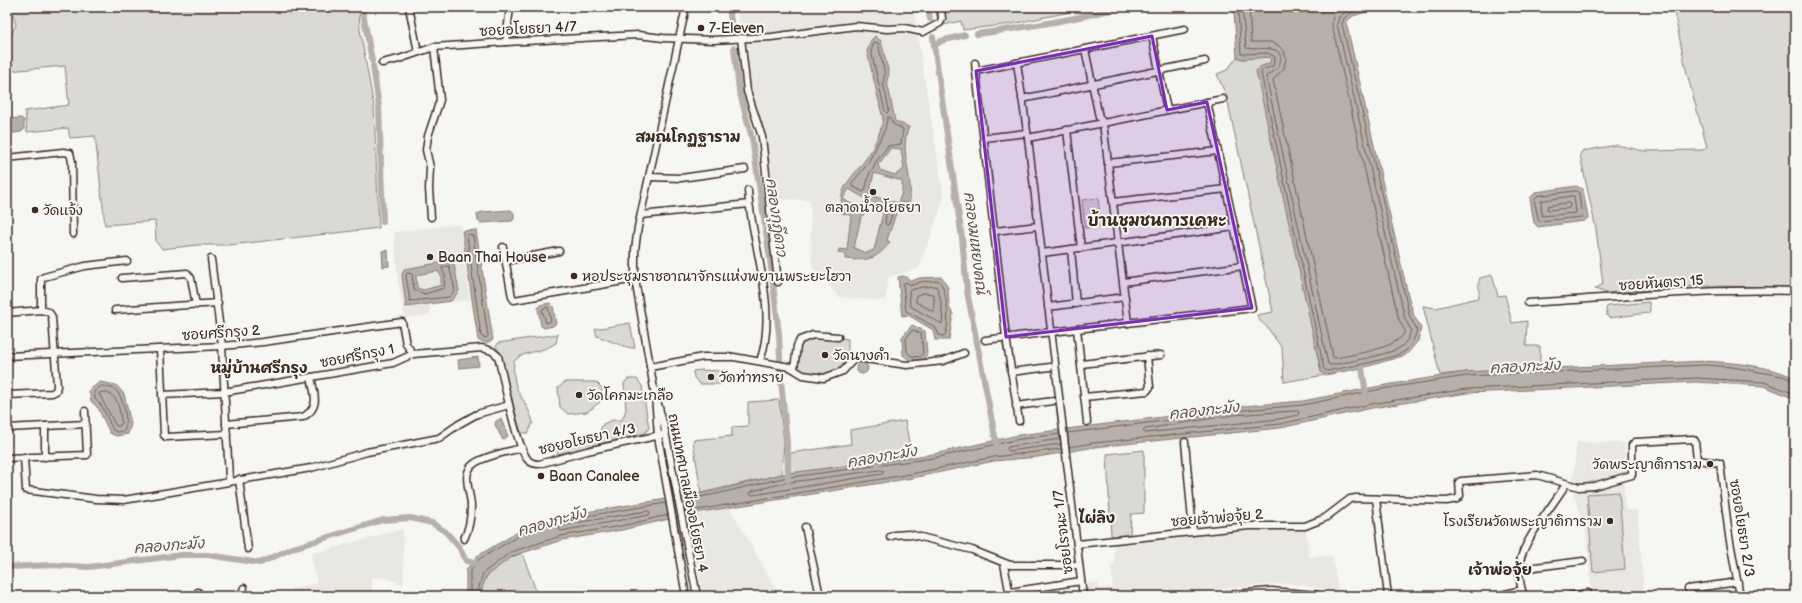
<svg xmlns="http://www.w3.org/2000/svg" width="1802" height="603" viewBox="0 0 1802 603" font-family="'Balsamiq Sans','Playpen Sans Thai',sans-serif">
<rect width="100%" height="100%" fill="#f6f6f2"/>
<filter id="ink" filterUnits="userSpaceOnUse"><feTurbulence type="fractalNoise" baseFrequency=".025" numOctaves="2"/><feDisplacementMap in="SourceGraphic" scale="8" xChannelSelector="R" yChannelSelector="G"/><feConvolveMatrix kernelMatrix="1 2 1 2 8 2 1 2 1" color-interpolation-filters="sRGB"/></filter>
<g filter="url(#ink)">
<g fill="#e8e7e2">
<polygon points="736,7 913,7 944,198 919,268 889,277 885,301 839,297 812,267 810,200 775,199 768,158 752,97 745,35 741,35"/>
<polygon points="460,224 470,300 430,305 430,315 405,318 398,282 394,232"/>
<polygon points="1577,442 1625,443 1624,486 1625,510 1637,510 1644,594 1673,591 1673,596 1592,596 1586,532 1572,487"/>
<polygon points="730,508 777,591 777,596 703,596 688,515"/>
<polygon points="1270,528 1288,530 1306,529 1309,557 1332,555 1338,591 1292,584 1276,584 1227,588 1183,596 1086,596 1085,584 1098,583 1099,588 1113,587 1111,566 1115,565 1114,544"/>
<polygon points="403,529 404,584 381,577 372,578 372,596 292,596 291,589 317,583 311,554"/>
</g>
<g fill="#dad9d3" stroke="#8a8278">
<polygon points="11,7 359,7 360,30 374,107 379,228 230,245 197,245 162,249 156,242 155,221 105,225 95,136 70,138 68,128 27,132 25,111 69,105 65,66 7,71 7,43 16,25"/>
<polygon points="935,7 1095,7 1011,24 963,30 961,21 939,26"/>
<polygon points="1673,7 1795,7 1795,287 1698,286 1606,293 1595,289 1603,284 1596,229 1580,155 1582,151 1617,145 1644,151 1703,150 1707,147 1687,74"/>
<polygon points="1237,57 1242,59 1268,57 1271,58 1270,63 1260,67 1321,372 1325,375 1284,382 1282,348 1267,327 1259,320 1257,315 1273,312 1227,98 1217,74 1227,70"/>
<polygon points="1098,198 1101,226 1085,228 1082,200"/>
<path d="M1492,275L1498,296L1505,295L1512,323L1527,321L1526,346H1540V369L1466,372L1440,375L1423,306L1436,308L1478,298C1481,291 1477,284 1480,278Z"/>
<polygon points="1649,302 1650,311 1648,313 1609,318 1607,316 1606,308 1608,306"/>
<path d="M630,323L635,348C627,349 606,339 597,336L595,329Z"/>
<path d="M558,334L556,343C540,354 527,349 514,361C511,393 525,395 533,422L528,433H523L519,429L501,354L496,347L498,343Z"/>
<path d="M817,335L848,339V350L852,361C840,376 823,375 805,375L798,367C799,345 795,344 817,335Z"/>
<polygon points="700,370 723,371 726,378 722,384 700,384 694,378 693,371"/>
<path d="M628,379H637L642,386L649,428L645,433L558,454L556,447C571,442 584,435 599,433L603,424L613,420H622L626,410L624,383Z"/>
<polygon points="565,382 596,382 602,388 600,402 587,412 568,414 560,407 558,388"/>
<polygon points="779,400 784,442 782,474 701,493 693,440 732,436 732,427 748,426 748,402"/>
<polygon points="905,421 912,457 792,473 790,471 790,453 851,444 850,430"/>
<polygon points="1144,450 1144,513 1131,514 1130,535 1111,536 1107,454"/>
<polygon points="1619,492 1625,569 1593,572 1587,494"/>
<path d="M522,553L538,596H482C478,575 505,559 522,553Z"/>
</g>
<g fill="#b6b0a9" stroke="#857a71" fill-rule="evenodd">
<polygon points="1231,7 1370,7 1370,11 1353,16 1346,22 1408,295 1414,316 1421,328 1418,341 1406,355 1362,368 1325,375 1321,372 1256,71 1260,67 1270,63 1271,58 1268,57 1242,59 1237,57 1234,11"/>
<path d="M875,36L881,41L889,74L887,81L895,121L909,127C898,151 915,179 909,204L900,202L887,240L890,242C877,260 867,261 845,259V254L838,253L839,249L847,250L851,215L842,213C838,189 849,181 862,164C871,153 881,133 883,119L867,51L871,40ZM891,148L901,149L904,169L895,175L880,170L878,165ZM874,173L902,181V192L898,203L869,195ZM849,189L866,199L860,209L843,199ZM876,204L884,209L874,250L866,253L854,248L861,217Z"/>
<polygon points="21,118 24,120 24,130 21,132 7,134 7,119"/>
<polygon points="1576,186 1583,189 1588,218 1584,221 1538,227 1534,223 1530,198 1536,192"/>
<polygon points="511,210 514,213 514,219 512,221 481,223 478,221 477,214 482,212"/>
<polygon points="476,230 493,340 486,343 478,340 462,231"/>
<polygon points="388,250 389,266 383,267 382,251"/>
<path d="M450,261L454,264L459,291L451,301L406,307L402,275L404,269ZM438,271L441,276V285L424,290L417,288L416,275Z"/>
<polygon points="904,276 912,281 919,278 942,277 948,288 949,307 953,314 949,340 935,340 933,330 908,315 902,316 898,277"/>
<polygon points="550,303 553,306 556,323 553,326 544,328 541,326 538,308 540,305"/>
<polygon points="912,325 925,331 927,354 923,361 909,360 903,355 902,337"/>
<polygon points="478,357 479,366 459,368 458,360"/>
<path d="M1705,361C1735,363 1768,365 1795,378V399L1764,386L1696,382L1467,393L1372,408L1280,428L1095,447L1038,457L994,461L912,478L695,513L622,530L562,540L513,556L486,576L481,592L482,596H466V570L477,556L520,531L568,515L715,491L782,474L934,454L1019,435L1202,412L1232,407L1303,401L1380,386L1466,372Z"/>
<circle cx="862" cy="368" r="6"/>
<polygon points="100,382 116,385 124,394 131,424 128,434 116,436 110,433 98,408 91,401 89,390"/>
<polygon points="501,419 508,436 503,440 495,425 496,421"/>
</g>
<polygon fill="#f6f6f2" points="682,494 686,517 669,521 664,497"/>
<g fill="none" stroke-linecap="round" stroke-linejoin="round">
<g stroke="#6c6056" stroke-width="1">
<path d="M1236,7L1238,11L1241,54L1268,53L1275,57L1273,66L1262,70L1261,73L1324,369L1327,371C1342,368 1395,359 1405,351C1412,345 1415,338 1417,329L1410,318L1405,296L1342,24C1344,12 1358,12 1366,7"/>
<path d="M1242,7L1246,48C1258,51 1290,41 1278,68L1266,76L1328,364L1330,365C1344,363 1394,354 1402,346C1407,341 1410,336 1411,330L1405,319L1400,297L1337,24L1339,17L1352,7"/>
<path d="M1249,7L1251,42H1271L1279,46L1284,51L1286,58L1284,68L1273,80L1333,357L1335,358C1351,355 1401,348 1405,331L1399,320L1394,299L1332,25L1333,16L1340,7"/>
<polygon points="875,42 878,43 885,74 883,82 889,110 887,113 885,111 871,51"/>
<polygon points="888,117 890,117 893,124 903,129 901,144 888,146 875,163 874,168 870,172 865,191 863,192 852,186 851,184 867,165 885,129"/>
<polygon points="1576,191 1579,193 1582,217 1539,221 1534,200 1537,196"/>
<polygon points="1574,196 1576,213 1542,216 1541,201"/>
<polygon points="1568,203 1570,204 1569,208 1549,210 1547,209 1548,206"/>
<polygon points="890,205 894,208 889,224 887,225 885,223 887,207"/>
<polygon points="469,234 473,236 488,336 486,338 481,336 467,236"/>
<polygon points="449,266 455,290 449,297 410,301 406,276 407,273 412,274 414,290 425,294 444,288 445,276 442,268"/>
<path d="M939,281C947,288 951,328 944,336L939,335L935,327L906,311L903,284L905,282L912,285L920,282Z"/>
<path d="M922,287L936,286C940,291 944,319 942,324L910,306L909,291Z"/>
<polygon points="923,293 934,294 934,312 916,302 916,296"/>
<polygon points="548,307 551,321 546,323 542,310"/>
<polygon points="913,330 921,334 923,353 920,357 911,356 907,352 906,339"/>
<path d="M102,386C105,387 111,387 114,389C123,394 129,422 124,431L117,432L113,430L102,406L95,399L94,392Z"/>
<path d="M102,392C120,394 118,408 122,423L120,426H116L99,394Z"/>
<polygon points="1297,411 1299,412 1298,415 1279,419 1145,433 1143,431 1145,429 1233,415"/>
<polyline points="1067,433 1203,416 1233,411 1303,405 1381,389 1466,376 1705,365 1732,367 1782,376 1795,381"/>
<polyline points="1060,439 1008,447 1007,449 1009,451 1061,444"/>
<polyline points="1069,447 1094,443 1280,424 1371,404 1467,389 1696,378 1764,382 1795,394"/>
<polygon points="881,470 884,471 882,474 753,495 750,493 752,491 784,483"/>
<polyline points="682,500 716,494 783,478 934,458 1020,439 1060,434"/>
<polygon points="648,511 650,512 649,515 561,531 559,529 560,527 570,524"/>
<polyline points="685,512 911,474 994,457 1061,449"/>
<polyline points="470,596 470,572 479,559 522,534 569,519 666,503"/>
<polyline points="478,596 478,591 483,573 511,552 561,536 621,526 668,515"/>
</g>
<g stroke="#b6b0a9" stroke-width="6">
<polyline points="362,7 372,61"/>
<polyline points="729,7 733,36"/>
<polyline points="928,7 930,19"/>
<path d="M977,34C1025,27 1074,20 1121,7"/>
<polyline points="933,37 962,238 967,291 997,447"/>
<polyline points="934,46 941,41 965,35"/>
<polyline points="734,48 739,90 752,138 770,259 779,334 781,380 787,443 788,480"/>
<polyline points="373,66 379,107 383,222"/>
<polyline points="1362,368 1366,395"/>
<polyline points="7,567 53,565 89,567 181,555 208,555 260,563 293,548 383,520 410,518 432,523 446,532 459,547 466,561 478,564"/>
</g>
<g stroke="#3b2a1e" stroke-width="9">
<g id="minor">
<polyline points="409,7 418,52"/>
<polyline points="1152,36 1167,110"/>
<polyline points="741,38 747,91 762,137 778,282"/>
<polyline points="506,42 510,7"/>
<polyline points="1085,49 1099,117 1103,123 1128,323"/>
<polyline points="382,63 399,59 434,47 506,42 638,35 663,38 713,40 771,37 856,26 887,29 904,28 923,32 940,23 942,19 941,7"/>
<polyline points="975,63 1006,337 1019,421"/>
<polyline points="1017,63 1028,138 1083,596"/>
<polyline points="976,71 1185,29"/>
<polyline points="1022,99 1205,61"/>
<polyline points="1067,130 1081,248"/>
<polyline points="984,138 1027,133"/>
<polyline points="1028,138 1223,99"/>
<polyline points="7,158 63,152 70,153 72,162 73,234"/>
<polyline points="1108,163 1218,151"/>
<polyline points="649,177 681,178 745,169"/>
<path d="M748,190C751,244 779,308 760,361"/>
<polyline points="1113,202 1226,189"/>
<polyline points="641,215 749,204"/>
<polyline points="431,217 429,189 430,167 426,150 428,136 440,100 434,47"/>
<polyline points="995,231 1038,226"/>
<polyline points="503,247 512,297 514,300 635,279"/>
<polyline points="1071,249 1076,304"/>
<polyline points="1042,253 1235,227"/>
<polyline points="211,259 222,346 229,478"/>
<polyline points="506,261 559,251"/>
<polyline points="122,278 187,273 191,278 196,305"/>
<polyline points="1123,282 1243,266"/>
<path d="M1528,303C1617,298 1706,288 1795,291"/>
<polyline points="1048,307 1125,297"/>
<polyline points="41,310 41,279 44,277 85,266 127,261"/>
<polyline points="115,310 218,303"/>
<polyline points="7,313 41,310 49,312 52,317 57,386 56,391 52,393 7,395"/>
<polyline points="1077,329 1087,422"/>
<polyline points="985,340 1252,308 1207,102"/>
<polyline points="160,349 164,435 166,437 227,434"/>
<polyline points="7,356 222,346 263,342 402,322 406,344 413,354"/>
<polyline points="1081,364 1161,355"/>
<polyline points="650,367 703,357 734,357 790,367 803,375 824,378 843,371 854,359 858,358 907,365 943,361 964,353"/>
<polyline points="794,369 797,346 800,340 813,335 838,337"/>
<polyline points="1011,372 1050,367"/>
<path d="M162,395L224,392L393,363L413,354L482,348L492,351L498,356C503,376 516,446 528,460C531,463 535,464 539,464L587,451L665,434"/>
<polyline points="1084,397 1147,391 1150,387 1147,356"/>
<polyline points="658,404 664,426 697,596"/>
<polyline points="1016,406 1053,401"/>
<path d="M226,424L303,417C321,407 314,394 311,377"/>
<polyline points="45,426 45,457"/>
<polyline points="7,428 86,424"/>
<polyline points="1185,442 1193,532"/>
<polyline points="24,457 26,490 96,499 124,500 311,468 367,452 439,438 459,424 477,414 509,405"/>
<polyline points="7,458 87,455 85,411"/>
<polyline points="239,479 248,549"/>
<polyline points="1376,499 1388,596"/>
<polyline points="805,527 820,596"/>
<polyline points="890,537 894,535 909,534 972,550 1010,565 1079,565"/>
<path d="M464,539C469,529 471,517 471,506C471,492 460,473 475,463C488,455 507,452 522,448"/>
<polyline points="1077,544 1249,526 1305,526 1325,518 1350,499 1356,498 1447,501 1457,499 1460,496 1459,482 1461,481 1537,475 1579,487 1594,486 1632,475 1632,445 1635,442 1693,439 1695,441 1697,460 1720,463 1729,536 1740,596"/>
<polyline points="1004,564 1010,596"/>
<polyline points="1519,569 1583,561"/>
<polyline points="1688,589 1738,582"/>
<polyline points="1010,592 1081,581"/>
<polyline points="198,596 198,592"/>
<polyline points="240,596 244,588"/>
<polyline points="686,596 658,436 655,395 635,279 635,250 638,227 686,7"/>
<polyline points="1497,596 1522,590"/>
<path d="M1523,596C1521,585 1517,573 1520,562C1523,541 1554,504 1566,484"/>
<polyline points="1570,596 1588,593"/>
</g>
</g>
<g stroke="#3b2a1e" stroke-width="11">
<polyline id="major" points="1224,596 1271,592 1317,596"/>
</g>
<use href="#minor" stroke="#f6f6f2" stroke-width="6"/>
<use href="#major" stroke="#f6f6f2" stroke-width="8"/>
</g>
</g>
<path fill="#7b2cbf" fill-opacity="0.2" stroke="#7b2cbf" stroke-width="3" stroke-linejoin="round" d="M1152,36L1167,110L1207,102L1252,308L1006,337L976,71Z"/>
<g fill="#3b2a1e" stroke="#f6f6f2" stroke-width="1.5">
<circle cx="701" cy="28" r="4"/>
<circle cx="873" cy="192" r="4"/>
<circle cx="35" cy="210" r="4"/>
<circle cx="430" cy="257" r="4"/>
<circle cx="574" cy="276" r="4"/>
<circle cx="825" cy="355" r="4"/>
<circle cx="711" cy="377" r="4"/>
<circle cx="579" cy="395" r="4"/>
<circle cx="1710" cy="464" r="4"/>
<circle cx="541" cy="476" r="4"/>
<circle cx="1610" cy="521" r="4"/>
</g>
<g text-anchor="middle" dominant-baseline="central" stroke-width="4" stroke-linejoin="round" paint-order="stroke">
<g font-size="14" fill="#3b2a1e" stroke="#f6f6f2" text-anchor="start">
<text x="709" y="28">7-Eleven</text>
<text x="873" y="207" text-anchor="middle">ตลาดน้ำอโยธยา</text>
<text x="43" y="210">วัดแจ้ง</text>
<text x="438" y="257">Baan Thai House</text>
<text x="582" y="276">หอประชุมราชอาณาจักรแห่งพยานพระยะโฮวา</text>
<text x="833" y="355">วัดนางคำ</text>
<text x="719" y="377">วัดท่าทราย</text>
<text x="587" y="395">วัดโคกมะเกลือ</text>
<text x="1702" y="464" text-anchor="end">วัดพระญาติการาม</text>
<text x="549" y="476">Baan Canalee</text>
<text x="1602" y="521" text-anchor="end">โรงเรียนวัดพระญาติการาม</text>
</g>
<g font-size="14" fill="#3b2a1e" stroke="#f6f6f2">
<text transform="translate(528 29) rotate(-3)">ซอยอโยธยา 4/7</text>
<text transform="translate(1661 283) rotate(-4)">ซอยหันตรา 15</text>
<text transform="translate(221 333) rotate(-4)">ซอยศรีกรุง 2</text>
<text transform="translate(357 356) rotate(-11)">ซอยศรีกรุง 1</text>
<text transform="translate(587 439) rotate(-13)">ซอยอโยธยา 4/3</text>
<text transform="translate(688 493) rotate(79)">ถนนเทศบาลเมืองอโยธยา 4</text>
<text transform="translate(1217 518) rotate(-5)">ซอยเจ้าพ่อจุ้ย 2</text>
<text transform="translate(1742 528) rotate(81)">ซอยอโยธยา 2/3</text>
<text transform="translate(1063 532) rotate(-97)">ซอยโรจนะ 1/7</text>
</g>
<g font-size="15" font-weight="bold" fill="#3b2a1e" stroke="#f6f6f2">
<text x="688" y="137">สมณโกฏฐาราม</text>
<text x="259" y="368">หมู่บ้านศรีกรุง</text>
<text x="1097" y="518">ไผ่ลิง</text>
<text x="1500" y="570">เจ้าพ่อจุ้ย</text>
</g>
<g font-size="15" font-style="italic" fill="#605248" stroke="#f6f6f2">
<text transform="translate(776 217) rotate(82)">คลองกุฎีดาว</text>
<text transform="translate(975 243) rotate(83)">คลองมเหยงคณ์</text>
<text transform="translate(1525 367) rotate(-3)">คลองกะมัง</text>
<text transform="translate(1204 411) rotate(-6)">คลองกะมัง</text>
<text transform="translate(882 457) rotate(-10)">คลองกะมัง</text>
<text transform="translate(552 522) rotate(-16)">คลองกะมัง</text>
<text transform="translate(169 546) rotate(-4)">คลองกะมัง</text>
</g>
<g font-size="16" font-weight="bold" fill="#3b2a1e" stroke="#f6f6f2">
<text x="1157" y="221">บ้านชุมชนการเคหะ</text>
</g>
</g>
<rect width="1802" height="603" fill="none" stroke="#f6f6f2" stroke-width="24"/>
<rect x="12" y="12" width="1778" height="579" fill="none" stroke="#3b2a1e" stroke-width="1.5" filter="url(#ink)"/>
</svg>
